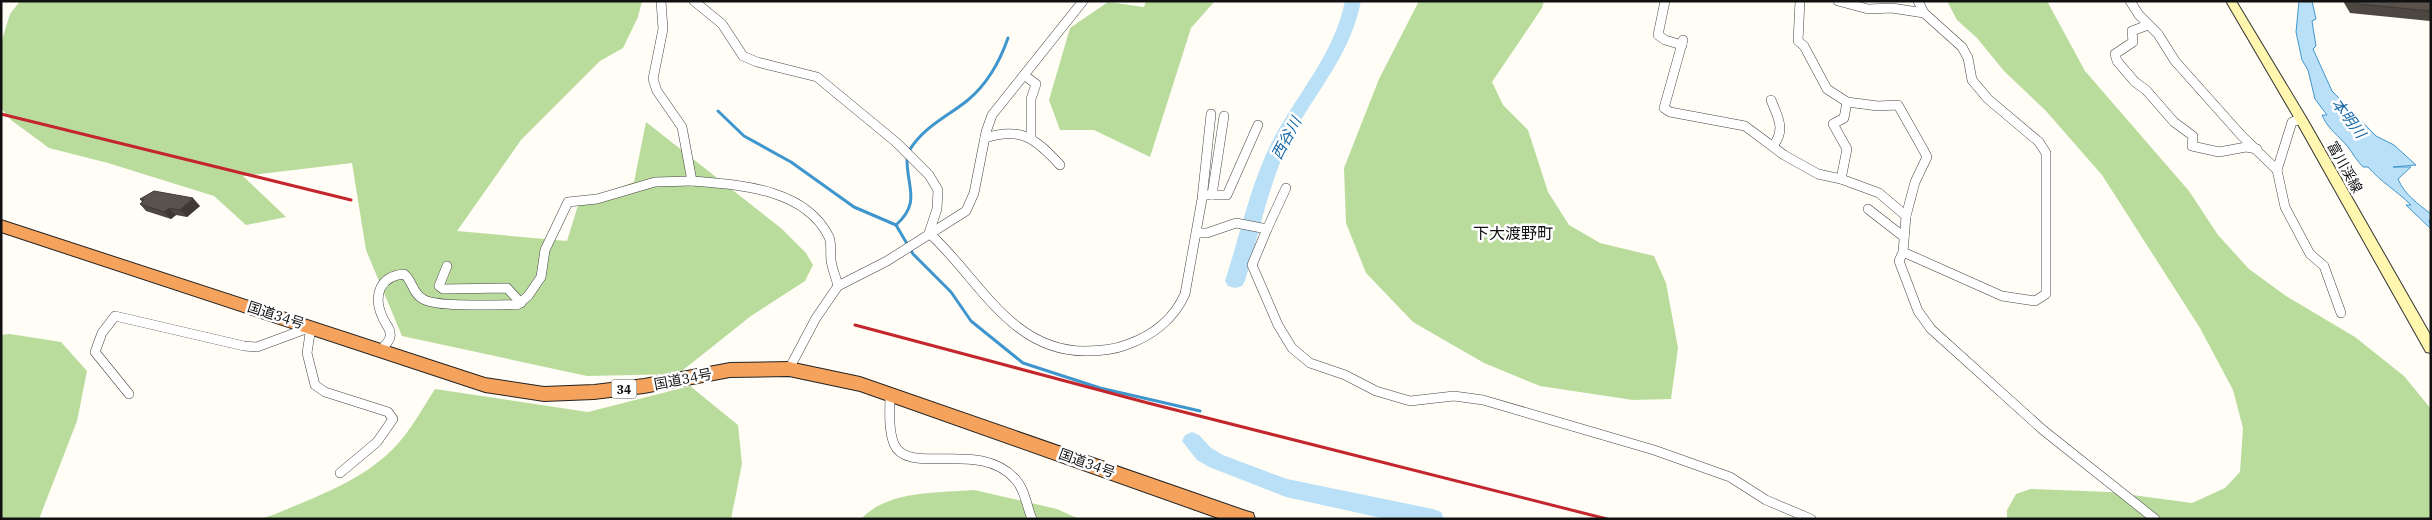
<svg xmlns="http://www.w3.org/2000/svg" width="2432" height="520" viewBox="0 0 2432 520" font-family="'IBM Plex Serif','Noto Sans JP',serif">
<rect width="100%" height="100%" fill="#fffdf5"/>
<g fill="#b9dc9c">
<polygon points="20,1 642,1 638,17 623,48 600,61 521,140 457,231 567,241 579,202 634,182 646,122 782,229 806,253 813,265 805,281 751,316 678,374 587,376 402,336 366,250 352,163 243,176 286,217 246,225 214,196 108,163 49,148 11,120 1,108 1,43 10,14"/>
<polygon points="1146,1 1215,1 1191,28 1150,157 1094,130 1060,130 1049,100 1070,28 1108,2 1144,7"/>
<polygon points="1419,1 1544,1 1542,8 1492,82 1503,105 1528,130 1548,192 1569,225 1600,243 1654,256 1666,283 1678,348 1671,399 1633,400 1540,386 1484,363 1413,322 1366,273 1346,223 1344,168 1379,79"/>
<polygon points="1947,1 2047,1 2085,71 2189,191 2218,235 2249,269 2286,296 2355,337 2404,376 2431,409 2431,519 2007,519 2007,510 2016,494 2031,489 2110,492 2192,503 2225,488 2240,472 2243,428 2233,390 2200,328 2102,175 2046,111 2004,71 1977,38 1957,20"/>
<polygon points="10,334 61,342 87,371 77,421 39,519 1,519 1,335"/>
<path d="M690,386L738,425L742,464L731,519H260L273,515C315,497 360,482 393,449C410,432 422,409 435,389L588,412Z"/>
<path d="M974,490L1057,509L1079,519H861C888,490 938,493 974,490Z"/>
</g>
<path fill="#b9e0f7" stroke="#3f96cf" d="M2299,1H2312L2316,19L2312,21L2316,46L2313,49L2332,91L2376,136L2394,145L2416,165L2393,167H2411L2398,179C2405,195 2417,203 2431,214V221L2429,220L2431,229L2406,205H2411C2397,191 2381,182 2368,167H2363C2357,161 2353,154 2348,147C2339,136 2327,128 2322,115H2327L2315,99L2308,70L2302,60L2296,32Z"/>
<g fill="none" stroke-linecap="round" stroke-linejoin="round">
<g stroke="#3f96cf" stroke-width="3">
<polyline points="718,111 744,136 791,162 854,207 896,225 913,254 951,292 971,321 1023,363 1100,388 1200,411"/>
<path d="M909,151C923,127 947,117 968,100C987,84 1000,61 1008,38"/>
<path d="M896,225C922,202 906,186 907,157"/>
</g>
<g fill="#b9e0f7" fill-rule="evenodd">
<path d="M1345,1H1361C1350,56 1317,89 1292,136C1269,181 1259,233 1245,281L1242,286L1235,288L1228,286L1225,281C1241,232 1251,181 1275,136C1300,90 1334,54 1345,1Z"/>
<polygon points="1192,432 1199,435 1211,448 1223,455 1287,479 1433,509 1441,512 1444,519 1386,519 1286,497 1209,467 1197,460 1182,441 1185,435"/>
</g>
<g stroke="#444" stroke-width="10">
<g id="street">
<path d="M661,1L663,29L653,79L657,91L682,127L692,181C739,185 805,188 829,237C832,244 830,253 831,260C832,269 836,277 838,286"/>
<polyline points="694,1 722,24 743,56 757,62 817,77 897,143 929,175 938,190 937,209 929,233"/>
<polyline points="1665,1 1658,35 1665,40 1682,45"/>
<polyline points="1800,1 1798,41 1804,46 1827,89 1847,102 1844,118 1833,124 1847,149 1841,179"/>
<polyline points="1838,1 1868,9 1892,8 1924,13"/>
<polyline points="2130,1 2139,15 2158,34 2175,61 2241,135 2277,170"/>
<polyline points="2148,25 2132,31 2133,42 2115,54 2117,61 2135,82 2146,90 2174,122 2193,136 2192,146 2219,152 2246,147 2257,149"/>
<polyline points="1683,40 1664,108 1670,112 1745,126 1784,155 1818,174 1841,179 1879,193 1906,216 1903,252 1899,261 1918,311 1931,329 2043,430 2155,519"/>
<polyline points="1024,75 1036,84 1031,99 1031,139"/>
<path d="M1771,100C1778,117 1786,130 1773,146"/>
<polyline points="1847,102 1878,106 1898,105 1924,151 1927,157 1915,182 1906,216"/>
<polyline points="2301,119 2292,122 2277,170 2285,207 2310,254 2324,266 2341,313"/>
<path d="M985,138C1021,126 1036,139 1060,165"/>
<polyline points="1204,195 1227,195 1258,125"/>
<polyline points="1212,195 1224,116"/>
<polyline points="1868,209 1904,237"/>
<polyline points="1267,229 1252,265 1278,325 1292,348 1310,363 1345,375 1376,391 1410,401 1454,396 1483,400 1654,450 1730,477 1766,500 1811,519"/>
<path d="M929,233C978,277 1010,351 1085,351C1098,351 1113,350 1126,345C1152,336 1174,319 1185,294L1202,199L1211,114"/>
<polyline points="1197,233 1207,233 1236,223 1267,229 1286,188"/>
<polyline points="1903,252 2002,296 2035,301 2046,294 2046,153 2039,142 1988,99 1972,80 1968,58 1962,47 1924,13 1918,1"/>
<polyline points="447,266 439,286 443,289 507,288 521,303"/>
<polyline points="311,327 307,353 315,385 325,392 388,412 393,419 377,442 340,473"/>
<path d="M381,350C384,346 389,342 390,337C392,329 384,323 382,316C373,295 380,276 404,274C413,281 412,293 423,299C438,308 496,304 517,305L528,296L541,277L545,250L568,202L597,199L655,182L692,181"/>
<polyline points="789,369 816,318 838,286 887,261 966,211 974,193 986,132 992,115 1083,1"/>
<polyline points="129,394 95,352 102,333 115,316 244,346 257,347 311,327"/>
<path d="M890,394C890,410 888,428 894,444C908,477 981,438 1016,480C1025,490 1027,507 1032,519"/>
</g>
</g>
<g stroke="#333" stroke-width="2">
<polygon id="secondary" points="2226,1 2236,1 2307,119 2431,336 2431,353 2426,352 2295,119"/>
</g>
<g stroke="#222" stroke-width="2">
<polygon id="highway" points="1,220 485,378 544,387 594,385 644,379 730,363 789,362 860,377 1246,511 1253,513 1255,519 1221,519 860,391 789,376 730,377 644,393 594,399 544,401 485,392 1,232"/>
</g>
<use href="#street" stroke="#fff" stroke-width="9"/>
<use href="#secondary" fill="#fff6b0" fill-rule="evenodd"/>
<use href="#highway" fill="#f5a25d" fill-rule="evenodd"/>
<g stroke="#c4262e" stroke-width="3">
<polyline points="1,114 351,200"/>
<polyline points="855,325 1148,403 1607,519"/>
</g>
</g>
<g fill="#4d4742">
<polygon points="2343,1 2431,1 2431,20 2430,21 2350,13"/>
<polygon points="140,199 200,206 187,217 176,215 171,219 146,211 140,204 142,202"/>
</g>
<g fill="#3f3936">
<polygon points="193,198 200,206 187,217 180,210"/>
<polygon points="169,208 176,215 171,219 164,212"/>
</g>
<g fill="#5a524d" stroke="#3f3936">
<polygon points="2357,1 2431,1 2431,11 2358,4"/>
<polygon points="154,191 193,198 180,210 169,208 164,212 140,204 144,200 140,199"/>
</g>
<g text-anchor="middle" dominant-baseline="central" stroke-width="5" stroke-linejoin="round" paint-order="stroke">
<rect fill="#fff" stroke="#585858" stroke-width="1" x="611.5" y="379.5" width="25" height="19" rx="4"/>
<g font-size="12" font-weight="bold" fill="#111">
<text x="624" y="389">34</text>
</g>
<g font-size="14" fill="#111" stroke="#fff">
<text transform="translate(2345 167) rotate(61)">富川渓線</text>
<text transform="translate(276 315) rotate(18)">国道34号</text>
<text transform="translate(683 379) rotate(-11)">国道34号</text>
<text transform="translate(1087 463) rotate(20)">国道34号</text>
</g>
<g font-size="15" font-style="italic" fill="#1768a6" stroke="#fff">
<text transform="translate(2349 118) rotate(53)">本明川</text>
<text transform="translate(1286 138) rotate(-62)">西谷川</text>
</g>
<g font-size="16" fill="#111" stroke="#fff">
<text x="1513" y="233">下大渡野町</text>
</g>
</g>
<rect width="2432" height="520" fill="none" stroke="#111111" stroke-width="5"/>
</svg>
